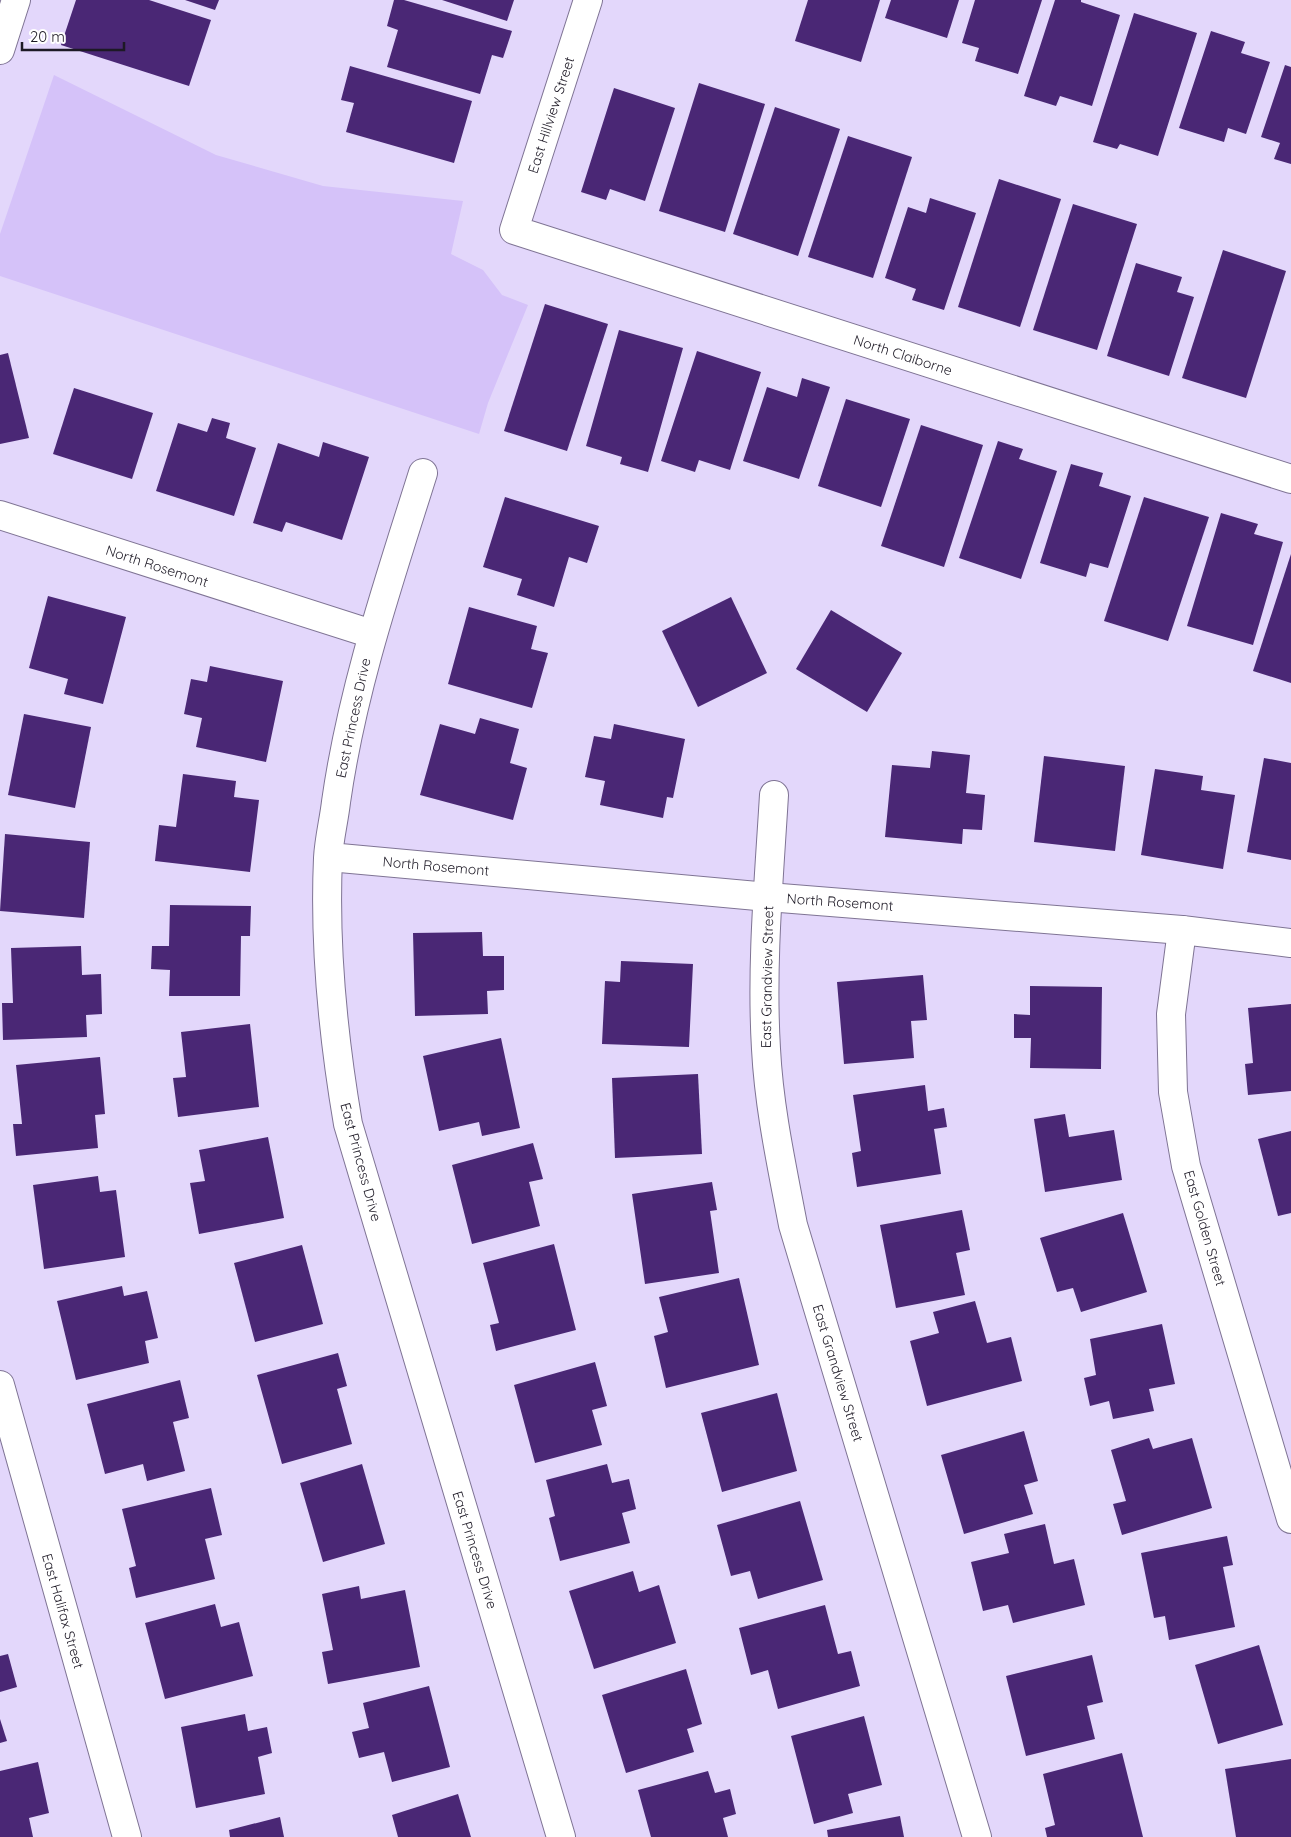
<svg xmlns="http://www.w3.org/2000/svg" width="1291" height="1837" viewBox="0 0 1291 1837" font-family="Quicksand,sans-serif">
<rect width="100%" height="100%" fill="#e3d7fb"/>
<polygon fill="#d5c2f9" points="54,75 216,155 323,186 463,201 451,254 483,270 502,295 528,305 488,403 479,434 0,276 0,234"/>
<g fill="#4a2775">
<polygon points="76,0 149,0 211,20 189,86 61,45"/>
<polygon points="185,0 219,0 215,10"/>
<polygon points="394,0 404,0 512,31 503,58 492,55 480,94 387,67 398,30 387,26"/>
<polygon points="442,0 514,0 507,21"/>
<polygon points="808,0 880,0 861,62 795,41"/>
<polygon points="891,0 959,0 947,38 885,18"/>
<polygon points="975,0 1042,0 1018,74 975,61 979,48 962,43"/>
<polygon points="1055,0 1081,0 1081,2 1120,15 1092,106 1060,96 1056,106 1024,96"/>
<polygon points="1134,13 1197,33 1158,156 1120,144 1117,149 1093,142"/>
<polygon points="1211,31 1245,42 1241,53 1270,62 1246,134 1228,128 1224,142 1179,128"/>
<polygon points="1285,65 1291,67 1291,164 1274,159 1280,143 1261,137"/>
<polygon points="350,66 472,101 454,163 346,132 354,103 341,100"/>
<polygon points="699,83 765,104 725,232 659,211"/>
<polygon points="614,88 675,108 645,201 610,189 606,200 581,192"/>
<polygon points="775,107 840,129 798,256 733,234"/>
<polygon points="848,136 912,157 873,278 808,257"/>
<polygon points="999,179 1061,199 1020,327 958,307"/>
<polygon points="930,198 976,213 944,310 912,300 916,289 885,278 908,207 926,213"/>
<polygon points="1073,204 1137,224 1097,350 1033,330"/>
<polygon points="1223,250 1286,271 1246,398 1182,378"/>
<polygon points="1136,263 1182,277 1177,292 1194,297 1169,376 1107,356"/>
<polygon points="545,304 608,324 567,451 504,431"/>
<polygon points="619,330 683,348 648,472 620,464 622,457 586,446"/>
<polygon points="697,351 761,372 730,470 699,460 695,472 661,461"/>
<polygon points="8,353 29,438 0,444 0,355"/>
<polygon points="802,378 830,387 799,479 743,461 767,387 797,397"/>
<polygon points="74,388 153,413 132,479 53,454"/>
<polygon points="846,399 910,419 881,507 818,486"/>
<polygon points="212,418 230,423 226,438 256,448 234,516 156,491 178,423 207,432"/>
<polygon points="921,425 983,445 944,567 881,546"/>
<polygon points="998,441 1023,449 1019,459 1057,471 1021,579 959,558"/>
<polygon points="323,442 369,457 342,540 286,522 282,532 253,523 278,443 319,457"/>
<polygon points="1071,464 1103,473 1099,486 1131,496 1108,568 1090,563 1086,577 1040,563"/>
<polygon points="505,497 599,526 587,563 569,557 554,607 517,595 522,579 483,567"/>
<polygon points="1144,497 1209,517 1168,641 1104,621"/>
<polygon points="1221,513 1258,524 1254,534 1283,542 1253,645 1187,626"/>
<polygon points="1291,554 1291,683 1253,671"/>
<polygon points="48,596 126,617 103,704 64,694 68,679 29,668"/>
<polygon points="731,597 767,673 698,707 662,631"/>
<polygon points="469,607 537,626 531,649 548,653 532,708 448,684"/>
<polygon points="831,610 902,653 867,712 796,669"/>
<polygon points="210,666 283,681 266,762 196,747 202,718 184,714 191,679 207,682"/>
<polygon points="24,714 91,727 75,808 8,795"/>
<polygon points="480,718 519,729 510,763 527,768 513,820 420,795 440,724 475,734"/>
<polygon points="614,724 685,739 673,798 667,797 663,818 600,805 605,781 585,777 594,736 611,739"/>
<polygon points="932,751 970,755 966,793 985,795 982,830 963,829 962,844 885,837 892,765 930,768"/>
<polygon points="1044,756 1125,766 1115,851 1034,842"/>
<polygon points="1264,758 1291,763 1291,860 1247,852"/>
<polygon points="1155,769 1203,776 1201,790 1235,795 1223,869 1141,855"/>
<polygon points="183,774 236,781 234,797 259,800 250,872 155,861 159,825 176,827"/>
<polygon points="5,834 90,842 84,918 0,911"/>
<polygon points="170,905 251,906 250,936 241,936 240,996 169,996 170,970 151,969 152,946 169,946"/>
<polygon points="482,932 483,956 504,956 504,990 487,991 488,1014 415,1016 413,933"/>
<polygon points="81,946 82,975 101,974 102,1014 86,1015 87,1037 3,1040 2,1003 13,1003 11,948"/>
<polygon points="621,961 693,964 689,1047 602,1044 605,981 620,982"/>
<polygon points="923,975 927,1020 911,1021 914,1058 844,1064 837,982"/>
<polygon points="1030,986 1102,987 1101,1069 1030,1068 1031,1038 1014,1038 1014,1014 1030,1015"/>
<polygon points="1291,1004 1291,1091 1248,1095 1245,1064 1253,1063 1248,1008"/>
<polygon points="250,1024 259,1107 178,1117 173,1078 186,1077 181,1032"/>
<polygon points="501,1038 520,1128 482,1136 479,1122 439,1131 423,1056"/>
<polygon points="100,1057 105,1114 95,1115 98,1148 16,1156 13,1124 22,1124 16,1065"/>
<polygon points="698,1074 702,1154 615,1158 612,1078"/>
<polygon points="925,1085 928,1111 944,1108 947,1127 934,1129 941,1174 857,1187 852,1153 861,1151 853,1095"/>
<polygon points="1065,1114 1069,1137 1114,1130 1122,1180 1045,1192 1034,1119"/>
<polygon points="1291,1131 1291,1213 1278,1216 1258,1139"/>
<polygon points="268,1137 284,1218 199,1234 190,1183 205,1181 199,1150"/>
<polygon points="533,1143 543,1179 529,1182 540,1226 472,1244 452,1165"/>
<polygon points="98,1176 100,1192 116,1190 125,1257 44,1269 33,1185"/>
<polygon points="712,1182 717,1210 710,1211 719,1273 645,1284 632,1194"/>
<polygon points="962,1210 970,1250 956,1253 965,1295 896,1308 880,1225"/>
<polygon points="1123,1213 1147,1292 1081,1312 1073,1288 1057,1292 1040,1238"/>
<polygon points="554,1244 576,1330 496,1351 490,1325 499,1323 483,1263"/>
<polygon points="302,1245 323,1324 255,1342 234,1263"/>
<polygon points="739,1278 759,1365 666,1388 654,1336 668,1332 659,1297"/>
<polygon points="122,1286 124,1296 147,1291 158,1338 145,1341 149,1363 76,1380 57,1301"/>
<polygon points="975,1301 987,1343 1011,1337 1022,1381 927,1406 910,1341 939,1333 933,1312"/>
<polygon points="1162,1324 1175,1384 1149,1389 1154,1411 1113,1419 1109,1401 1090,1406 1084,1378 1096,1375 1090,1339"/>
<polygon points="338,1353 347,1386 337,1389 352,1444 282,1464 257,1375"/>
<polygon points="595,1362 607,1406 592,1410 602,1445 535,1463 514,1385"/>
<polygon points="180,1380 189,1418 173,1422 185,1471 147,1481 143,1464 105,1474 87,1404"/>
<polygon points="777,1393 797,1471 722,1492 701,1413"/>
<polygon points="1024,1431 1038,1481 1024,1485 1033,1514 964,1534 941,1455"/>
<polygon points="1149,1438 1153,1449 1192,1438 1212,1508 1122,1535 1113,1504 1126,1501 1111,1450"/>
<polygon points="362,1464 385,1544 323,1562 300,1483"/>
<polygon points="607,1464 612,1483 629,1479 636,1509 622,1513 630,1543 560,1561 549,1518 555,1516 546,1480"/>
<polygon points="211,1488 222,1535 205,1539 215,1579 136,1598 129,1568 136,1566 122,1509"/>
<polygon points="800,1501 823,1580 758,1599 750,1571 731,1576 717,1525"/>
<polygon points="1045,1524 1054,1564 1074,1559 1085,1605 1013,1623 1008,1605 983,1611 971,1562 1009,1553 1004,1534"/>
<polygon points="1227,1536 1233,1565 1223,1567 1235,1627 1169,1640 1165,1616 1154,1618 1141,1553"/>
<polygon points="633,1571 639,1592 659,1585 676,1643 594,1669 569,1591"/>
<polygon points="359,1586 361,1599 405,1590 420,1667 328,1684 322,1652 333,1650 322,1594"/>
<polygon points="215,1604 221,1627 239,1622 253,1676 165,1699 145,1623"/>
<polygon points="825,1605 838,1654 851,1651 860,1686 778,1709 768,1670 751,1675 739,1628"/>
<polygon points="1259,1645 1283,1725 1218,1744 1195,1665"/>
<polygon points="8,1654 17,1687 0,1692 0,1656"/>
<polygon points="1092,1655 1103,1702 1087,1706 1095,1739 1026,1756 1006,1676"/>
<polygon points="686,1669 702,1724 687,1729 694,1752 626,1773 602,1695"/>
<polygon points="429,1686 450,1767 392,1782 384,1752 359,1758 352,1732 369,1728 363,1703"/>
<polygon points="245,1714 248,1731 267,1727 272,1753 258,1757 265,1794 196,1808 181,1727"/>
<polygon points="864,1716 882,1785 848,1794 853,1813 814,1824 791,1736"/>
<polygon points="0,1719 7,1741 0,1743"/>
<polygon points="1122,1753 1143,1837 1047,1837 1045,1828 1055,1825 1043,1774"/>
<polygon points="1291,1759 1291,1837 1236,1837 1225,1769"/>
<polygon points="38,1762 49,1813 29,1818 33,1837 0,1837 0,1771"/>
<polygon points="708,1771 715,1793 730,1789 736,1814 723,1818 728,1837 651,1837 638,1790"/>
<polygon points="458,1794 471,1837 398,1837 392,1815"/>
<polygon points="900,1816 904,1837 828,1837 827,1830"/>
<polygon points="280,1817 284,1837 230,1837 229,1830"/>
</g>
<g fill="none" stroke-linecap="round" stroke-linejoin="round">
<g stroke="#7f7494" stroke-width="30">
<g id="minor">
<polyline points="588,0 514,230 1291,479"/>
<polyline points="0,50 16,0"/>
<path d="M423,473C389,581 352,689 336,802C334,820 329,839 328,858C324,947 333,1036 348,1124L561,1837"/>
<polyline points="0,515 372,634"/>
<path d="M774,795C769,879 761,965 766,1049C769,1108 782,1167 793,1225L977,1837"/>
<polyline points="329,857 768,897 1182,930 1291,943"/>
<polyline points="1182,930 1171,1014 1173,1092 1186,1166 1291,1519"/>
<polyline points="0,1385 127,1837"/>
</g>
</g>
<use href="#minor" stroke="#fff" stroke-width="28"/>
</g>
<g text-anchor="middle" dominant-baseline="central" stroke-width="5" stroke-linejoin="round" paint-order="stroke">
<g font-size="14" fill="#1d1925" stroke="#fff">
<text transform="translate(551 115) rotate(-72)">East Hillview Street</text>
<text transform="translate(903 355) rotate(18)">North Claiborne</text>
<text transform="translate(157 566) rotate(18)">North Rosemont</text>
<text transform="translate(353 718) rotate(-78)">East Princess Drive</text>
<text transform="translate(436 866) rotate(5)">North Rosemont</text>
<text transform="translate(840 902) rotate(4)">North Rosemont</text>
<text transform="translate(767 977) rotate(-89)">East Grandview Street</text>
<text transform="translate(361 1162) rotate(75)">East Princess Drive</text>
<text transform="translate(1205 1228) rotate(74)">East Golden Street</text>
<text transform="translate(838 1373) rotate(73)">East Grandview Street</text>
<text transform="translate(475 1550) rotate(73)">East Princess Drive</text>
<text transform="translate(63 1611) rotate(74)">East Halifax Street</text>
</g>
</g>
<path d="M22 42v8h102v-8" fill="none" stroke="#1d1925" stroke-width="2.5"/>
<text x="30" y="42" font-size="15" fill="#1d1925" stroke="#ffffff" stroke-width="4" paint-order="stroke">20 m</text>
</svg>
